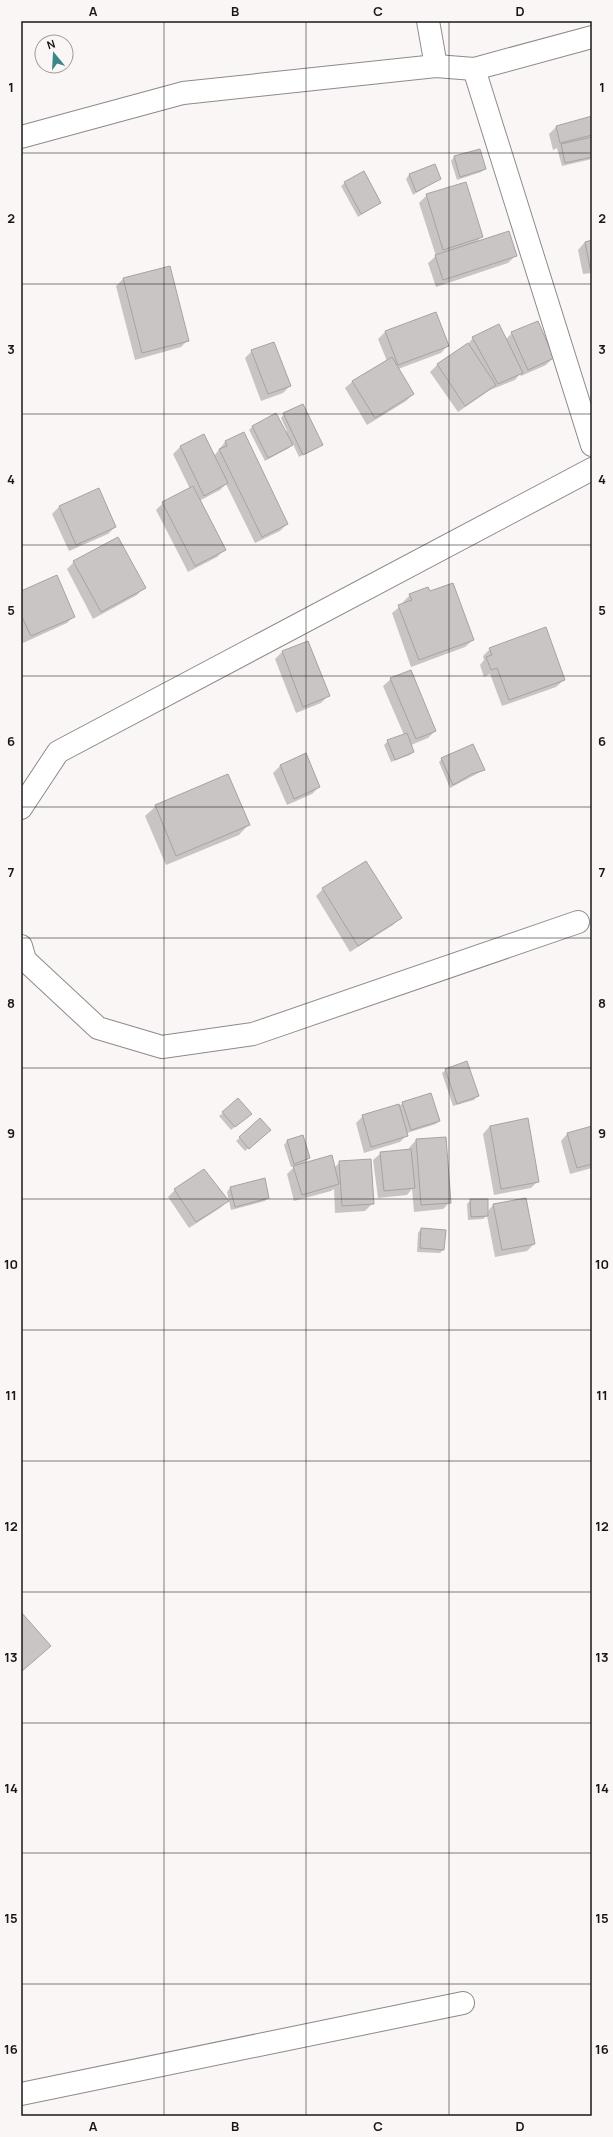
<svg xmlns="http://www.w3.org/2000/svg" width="613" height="2137" viewBox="0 0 613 2137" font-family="Manrope,sans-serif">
<rect width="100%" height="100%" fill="#fbf6f6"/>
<g fill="#0003">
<polygon points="592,117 592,159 562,166 557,148 553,150 549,134 556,127"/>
<polygon points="479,150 485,169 481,172 457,180 451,161 454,157"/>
<polygon points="434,165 439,179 413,195 406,179 409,175"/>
<polygon points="345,183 380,203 358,217 341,186"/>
<polygon points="427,195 481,237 476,243 515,256 508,263 436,287 428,263 436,256 419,203"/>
<polygon points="592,241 592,273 583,274 578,250 585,242"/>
<polygon points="169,267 188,340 181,347 135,360 116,286 123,279"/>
<polygon points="385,332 448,345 441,353 398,369 413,394 406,401 367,425 345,388 353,381 387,361 378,339"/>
<polygon points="512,333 553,358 546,365 521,376 520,374 515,380 490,390 458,412 430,372 437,365 466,346 473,338 505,340"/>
<polygon points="252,351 290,386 283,393 261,401 245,358"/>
<polygon points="284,414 322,445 299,457 293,444 289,448 265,461 249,430 253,426 285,432 287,431 281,418"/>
<polygon points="243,433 287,524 280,531 255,543 226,484 220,490 199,501 224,550 217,557 188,572 156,510 163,503 190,489 173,454 180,447 204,436 214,456 225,442"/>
<polygon points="59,507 115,527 108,534 69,551 52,514"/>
<polygon points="74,562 144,588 137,595 93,619 67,569"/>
<polygon points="430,592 473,640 465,647 411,667 392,613 403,604 403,602 410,595"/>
<polygon points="21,593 74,616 67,623 23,643 21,638"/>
<polygon points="308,642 328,696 321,703 296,713 275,659 282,652"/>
<polygon points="490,649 564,680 556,687 502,706 490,674 484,677 480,665 484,660 483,656"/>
<polygon points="391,679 435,731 428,738 411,745 413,751 410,755 391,762 384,745 388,741 404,735 383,686"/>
<polygon points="305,755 319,787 312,794 287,805 273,773 280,766"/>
<polygon points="442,759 484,770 450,788 439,762"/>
<polygon points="156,806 249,824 239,835 166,865 145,816"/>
<polygon points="323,889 400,918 393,925 350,952 316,896"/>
<polygon points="446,1070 477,1096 474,1100 453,1106 442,1073"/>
<polygon points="403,1103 439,1121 436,1124 407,1133 407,1135 400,1142 364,1153 356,1123 363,1116 399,1106"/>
<polygon points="223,1113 247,1117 231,1130 219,1116"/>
<polygon points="260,1120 266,1134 245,1151 236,1141"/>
<polygon points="527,1120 538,1181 531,1188 494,1195 483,1134 490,1126"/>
<polygon points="592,1127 592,1168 570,1174 561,1141 568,1133"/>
<polygon points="302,1136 309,1158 303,1164 334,1168 340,1162 373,1203 365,1211 335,1213 334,1189 331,1191 294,1201 287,1174 296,1165 291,1167 284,1145 287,1141"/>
<polygon points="416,1140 450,1202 443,1209 414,1212 412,1189 407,1195 378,1198 373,1160 381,1153 410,1150 409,1148"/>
<polygon points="264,1179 268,1197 265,1201 231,1210 227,1192 230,1188"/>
<polygon points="175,1190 227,1201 220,1208 189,1228 168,1197"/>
<polygon points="471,1200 487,1212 493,1205 534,1244 527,1251 495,1257 487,1216 483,1219 468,1220 467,1204"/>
<polygon points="421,1229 443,1250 440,1253 417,1252 418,1233"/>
</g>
<g fill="#cac5c5" stroke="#a7a3a3">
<polygon points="592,116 592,135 560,143 556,126"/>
<polygon points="592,137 592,157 565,163 561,144"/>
<polygon points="480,149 486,169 460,177 454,156"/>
<polygon points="435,164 441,179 416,192 409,174"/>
<polygon points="364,171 381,203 361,214 344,182"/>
<polygon points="466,182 483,237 443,250 426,194"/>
<polygon points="509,231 517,256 443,280 435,255"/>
<polygon points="592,240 592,267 590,268 585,242"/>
<polygon points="170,266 189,341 142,353 123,278"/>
<polygon points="436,312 449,346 398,365 385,331"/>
<polygon points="538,321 554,358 528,370 511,332"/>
<polygon points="499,324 523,373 498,384 472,337"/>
<polygon points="274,342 291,386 268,394 251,350"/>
<polygon points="468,343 496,385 465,406 437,364"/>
<polygon points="392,357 414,394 375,418 352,381"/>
<polygon points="303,404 323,445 303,455 283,413"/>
<polygon points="276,413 293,445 268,458 252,426"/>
<polygon points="244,432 288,524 262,537 219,449 227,446 225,441"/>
<polygon points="204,434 228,483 204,496 180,446"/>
<polygon points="193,486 226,550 195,566 162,502"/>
<polygon points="99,488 116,527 76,545 59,506"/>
<polygon points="118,537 146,588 101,612 73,561"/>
<polygon points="57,575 75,617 31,636 21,615 21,591"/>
<polygon points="453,583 474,640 419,660 398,605 412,600 409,594 428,587 430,591"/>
<polygon points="546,627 565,680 509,700 497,668 491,670 486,657 492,655 489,648"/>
<polygon points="308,641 330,696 303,707 282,651"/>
<polygon points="411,670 436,731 416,739 390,678"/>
<polygon points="407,733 414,752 395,760 387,740"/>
<polygon points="473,744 485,770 472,774 453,785 441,758"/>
<polygon points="306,753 320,787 294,799 280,765"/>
<polygon points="228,774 250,825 176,856 155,805"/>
<polygon points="366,861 402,918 358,946 322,888"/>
<polygon points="467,1061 479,1096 457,1104 445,1069"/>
<polygon points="431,1093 440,1121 411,1130 402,1102"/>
<polygon points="238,1098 252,1114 235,1127 222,1112"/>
<polygon points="399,1104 408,1136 371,1147 362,1115"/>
<polygon points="260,1118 271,1130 249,1149 239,1137"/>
<polygon points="528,1118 539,1182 501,1189 490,1126"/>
<polygon points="592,1126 592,1164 577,1168 567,1133"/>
<polygon points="303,1135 310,1158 294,1164 287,1140"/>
<polygon points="446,1137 451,1203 421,1205 416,1139"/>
<polygon points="411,1149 415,1188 384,1191 380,1152"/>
<polygon points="332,1155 339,1184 302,1195 293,1166"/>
<polygon points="371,1159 374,1204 342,1206 339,1161"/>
<polygon points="204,1169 229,1201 196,1222 174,1189"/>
<polygon points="265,1178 269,1198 235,1207 230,1187"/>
<polygon points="526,1198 535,1244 502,1250 493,1204"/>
<polygon points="470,1199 488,1199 488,1216 471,1217"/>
<polygon points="421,1228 446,1230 444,1250 420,1248"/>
<polygon points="21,1612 51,1646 21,1672"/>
</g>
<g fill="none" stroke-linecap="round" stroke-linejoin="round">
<g stroke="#8e8a8a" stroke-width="24">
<g id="minor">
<polyline points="428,21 436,66"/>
<polyline points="474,69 592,445"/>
<polyline points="21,137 183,93 436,66 474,69 592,37"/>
<polyline points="21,808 58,752 592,469"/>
<polyline points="21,946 25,960 98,1028 162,1047 253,1034 578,922"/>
<polyline points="21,2094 463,2003"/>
</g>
</g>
<use href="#minor" stroke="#fff" stroke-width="22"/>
</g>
<path fill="none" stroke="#181717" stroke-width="1" stroke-opacity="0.55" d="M164,21V2116M306,21V2116M449,21V2116M21,153H592M21,284H592M21,414H592M21,545H592M21,676H592M21,807H592M21,938H592M21,1068H592M21,1199H592M21,1330H592M21,1461H592M21,1592H592M21,1723H592M21,1853H592M21,1984H592"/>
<rect width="613" height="2137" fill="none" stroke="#fbf6f6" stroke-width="44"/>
<g transform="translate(54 54) rotate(342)"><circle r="19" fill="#fbf6f6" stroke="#a09d9d"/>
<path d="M0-3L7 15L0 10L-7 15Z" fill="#3d848b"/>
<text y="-6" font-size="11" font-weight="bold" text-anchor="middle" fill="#181717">N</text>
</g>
<rect x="22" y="22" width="569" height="2093" fill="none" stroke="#181717" stroke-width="1.5"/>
<g font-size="13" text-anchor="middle" font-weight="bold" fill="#181717">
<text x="93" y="16">A</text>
<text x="235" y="16">B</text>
<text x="378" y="16">C</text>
<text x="520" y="16">D</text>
<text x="11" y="92">1</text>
<text x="602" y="92">1</text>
<text x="11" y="223">2</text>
<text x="602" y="223">2</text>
<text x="11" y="354">3</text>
<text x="602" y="354">3</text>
<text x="11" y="484">4</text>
<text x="602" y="484">4</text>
<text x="11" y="615">5</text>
<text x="602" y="615">5</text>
<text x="11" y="746">6</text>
<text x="602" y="746">6</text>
<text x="11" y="877">7</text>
<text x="602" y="877">7</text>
<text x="11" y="1008">8</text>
<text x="602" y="1008">8</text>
<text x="11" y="1138">9</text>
<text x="602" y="1138">9</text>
<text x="11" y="1269">10</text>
<text x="602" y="1269">10</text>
<text x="11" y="1400">11</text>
<text x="602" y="1400">11</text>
<text x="11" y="1531">12</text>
<text x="602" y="1531">12</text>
<text x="11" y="1662">13</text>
<text x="602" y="1662">13</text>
<text x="11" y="1793">14</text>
<text x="602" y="1793">14</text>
<text x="11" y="1923">15</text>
<text x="602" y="1923">15</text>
<text x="11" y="2054">16</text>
<text x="602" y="2054">16</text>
<text x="93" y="2131">A</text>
<text x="235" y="2131">B</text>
<text x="378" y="2131">C</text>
<text x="520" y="2131">D</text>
</g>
</svg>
